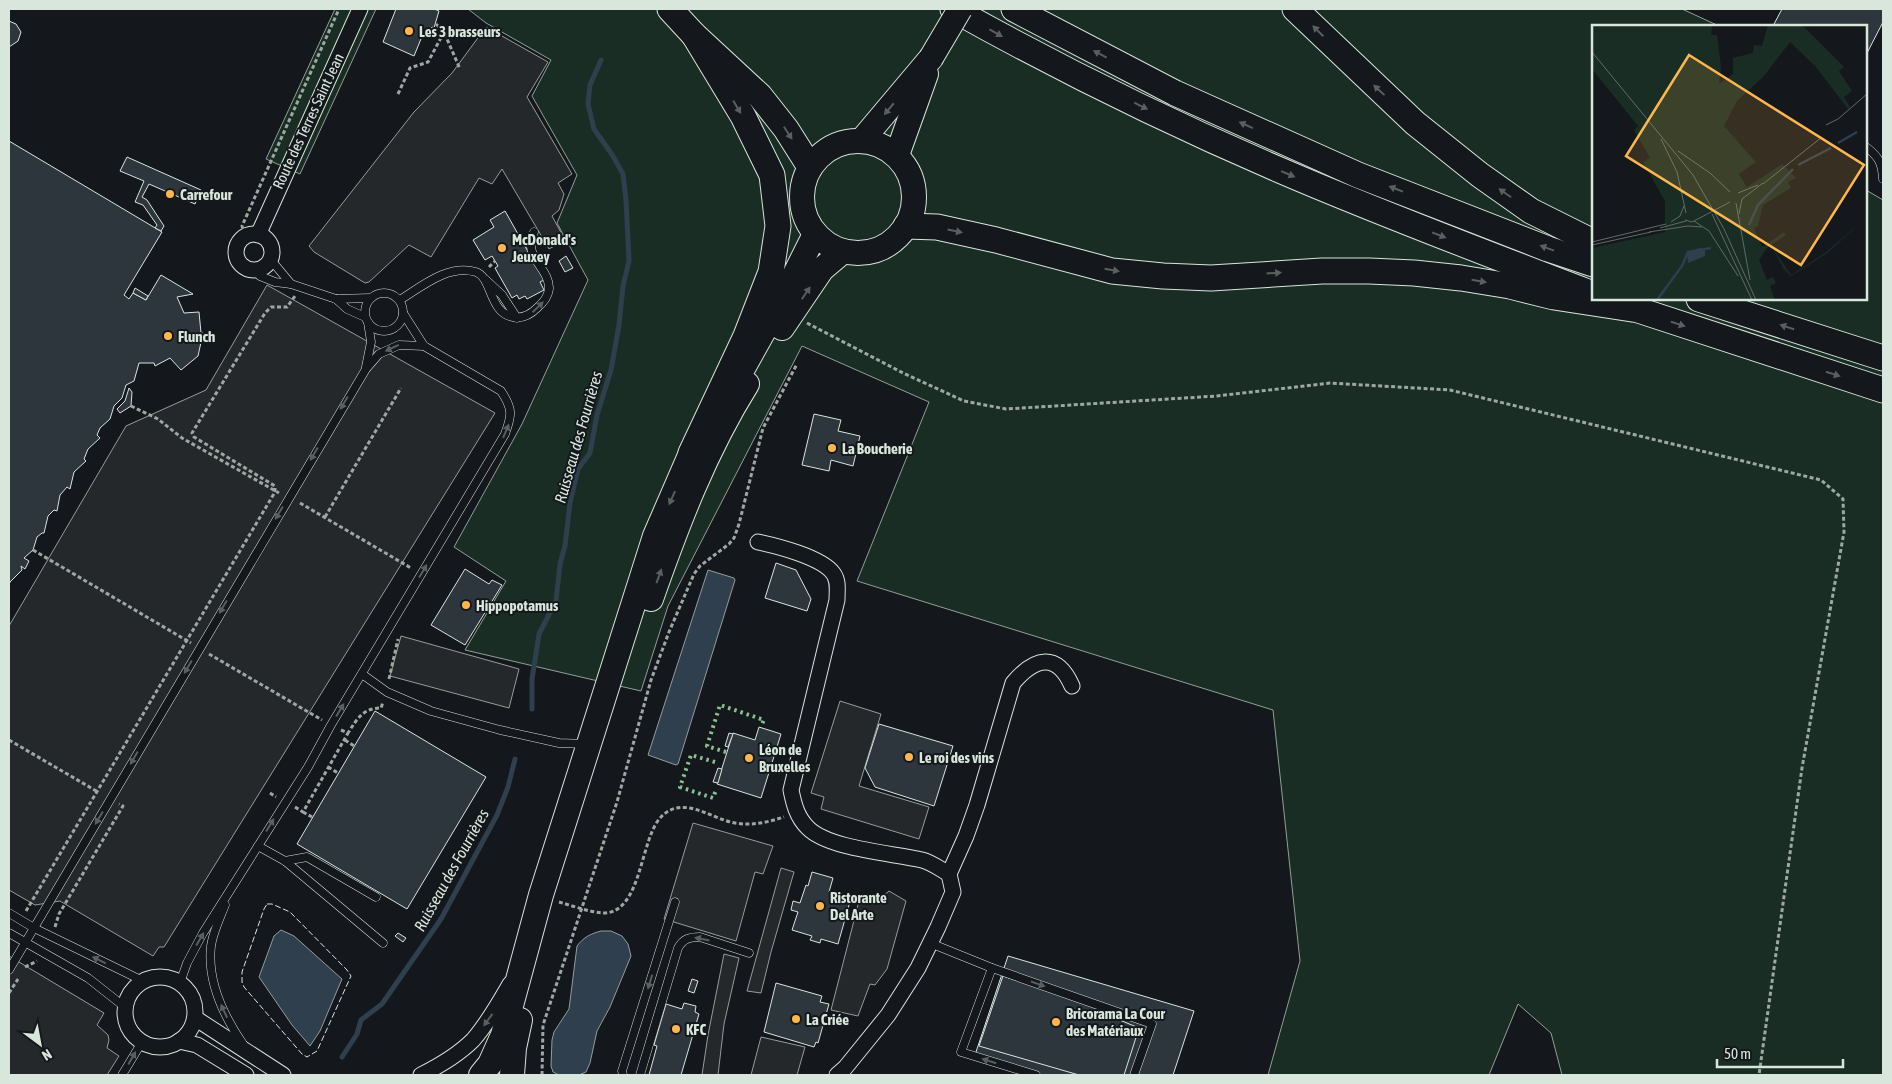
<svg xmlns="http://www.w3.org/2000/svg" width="1892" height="1084" viewBox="0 0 1892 1084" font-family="'Asap Condensed',sans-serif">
<rect width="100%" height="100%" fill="#14181c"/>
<g fill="#1a2d24" stroke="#939e99">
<polygon points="335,9 376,9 300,174 266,159"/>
<polygon points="468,9 1682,9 1719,26 1593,26 1593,299 1866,299 1866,190 1883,200 1883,1075 1562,1075 1551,1033 1518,1004 1489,1075 1268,1075 1300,961 1273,710 857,581 929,402 802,346 668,606 641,691 465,650 506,581 454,547 522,424 588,280 557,223 577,175 532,96 551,60 486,23"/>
</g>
<g fill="#24282b" stroke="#939e99">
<polygon points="486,27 548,62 527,97 572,174 558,183 564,194 559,210 552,216 565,240 549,249 502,169 492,184 479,178 431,257 409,245 369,282 365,283 314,252 309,246 414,112 452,73"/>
<polygon points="267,285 495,413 164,947 159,947 153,956 60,901 35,905 9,890 9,626 126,426 206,390"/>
<polygon points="401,636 519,669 509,708 390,676"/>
<polygon points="840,701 881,714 859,786 929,807 919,839 821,809 824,797 811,793"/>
<polygon points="693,823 773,846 763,874 755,872 736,941 664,919"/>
<polygon points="781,868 794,872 771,952 761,993 747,991"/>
<polygon points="889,891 906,901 887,969 875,985 870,984 858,1016 831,1010 859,901 874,904"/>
<polygon points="724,954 739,958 724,1024 718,1075 702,1075 708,1035"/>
<polygon points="9,956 104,1013 97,1025 108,1035 109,1040 107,1048 119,1056 107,1075 9,1075"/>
<polygon points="761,1037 805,1047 797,1075 751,1075"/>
</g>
<g fill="#2f3f4d" stroke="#939e99">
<polygon points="708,570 734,578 735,580 678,764 676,765 648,755"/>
<polygon points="281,930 294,936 342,979 320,1031 310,1046 292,1025 259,977 274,936"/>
<path d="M601,931H611L622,936L628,944L631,956L610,1007L597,1031L590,1063L586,1072L579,1075H559L553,1072L551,1066L552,1040L554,1032L569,1009L577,946C584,937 590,934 601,931Z"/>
</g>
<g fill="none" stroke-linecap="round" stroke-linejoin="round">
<g stroke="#2f3f4d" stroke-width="5">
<polyline points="532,709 532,679 539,634 556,601 560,564 565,546 570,503 578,469 590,453 597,415 611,370 619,325 623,286 629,261 626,200 623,174 613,156 594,129 588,104 590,85 601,60"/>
<polyline points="342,1057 357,1034 361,1020 382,1004 441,919 497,815 508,787 515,759"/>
</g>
</g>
<g fill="#2c363c" stroke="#d8e6dc">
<polygon points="396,9 434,9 439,11 434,28 432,27 429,36 423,34 414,56 383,42"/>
<polygon points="1782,9 1883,9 1883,22 1866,55 1866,26 1773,26"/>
<polygon points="9,21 16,24 21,32 18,41 9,47"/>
<polygon points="9,141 162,232 124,295 129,299 133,293 146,300 161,275 193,294 177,297 184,313 199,312 201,333 203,333 198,356 181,370 170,358 155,366 154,363 139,363 134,381 126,385 122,398 114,406 110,419 100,428 97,435 100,438 88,449 84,459 86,461 74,472 70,489 67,487 60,495 57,511 54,510 48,516 44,533 42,533 37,537 33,550 24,558 29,561 25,569 21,566 22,570 10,582 9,585"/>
<polygon points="127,157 201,190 195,204 149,184 142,197 147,200 164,226 161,231 155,228 157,225 143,205 135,202 144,181 120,171"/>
<polygon points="505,211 544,280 540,282 544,290 527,299 525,296 519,299 517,295 512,298 495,268 498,266 492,256 485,260 473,240 494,227 490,220"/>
<polygon points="566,256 573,268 565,272 559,261"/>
<polygon points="135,288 148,296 146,300 133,293"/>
<polygon points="129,388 132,392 131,406 120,413 117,409 125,401"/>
<polygon points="814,414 841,420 838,431 860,436 853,466 831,460 829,471 802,465"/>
<polygon points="776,563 796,570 811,599 807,611 765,598"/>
<polygon points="465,569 489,584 492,580 502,585 465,645 431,625"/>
<polygon points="375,711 486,777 407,909 297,844"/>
<polygon points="879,724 953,746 934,806 875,787 865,768"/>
<polygon points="759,727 781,734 761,798 717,784 733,733 755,740"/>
<polygon points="729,733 733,734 728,747 725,746"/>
<polygon points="718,768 722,769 718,783 713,782"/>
<polygon points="812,872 833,878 829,892 851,898 838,944 821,939 820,943 810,940 812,936 792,930 798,912 791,910 793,901 800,903 806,885 808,886"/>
<polygon points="398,933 406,938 403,942 395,936"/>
<polygon points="1008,956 1194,1011 1173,1075 1037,1075 975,1055"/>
<polygon points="1003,976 1109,1011 1110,1016 1139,1028 1124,1075 1079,1075 979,1046"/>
<polygon points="692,979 698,981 694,993 688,991"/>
<polygon points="776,983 822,996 820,1002 829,1004 818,1043 816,1042 814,1047 764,1032"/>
<polygon points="684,1003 696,1006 695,1012 699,1014 681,1075 649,1075 657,1046 654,1045 666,1004 682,1009"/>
</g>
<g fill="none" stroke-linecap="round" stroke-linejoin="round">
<g stroke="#d8e6dc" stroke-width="9">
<g id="service">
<path d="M1866,147C1879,157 1882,163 1883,179"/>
<polyline points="271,260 291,284"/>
<polyline points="255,270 260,276 275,282 291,284 336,299 347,309 365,317"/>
<polyline points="486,280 502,295 517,318"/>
<circle cx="384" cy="312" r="19"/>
<polyline points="336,299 370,298"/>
<path d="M400,300C422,286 448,264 476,272C492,277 489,313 513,317C523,319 531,314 537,308C543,303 548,297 549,289C550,273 532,261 531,247C531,243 533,236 534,232"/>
<polyline points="366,367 371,342 368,322"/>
<polyline points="362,674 387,692 431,711 500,730 559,743 586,744"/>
<polyline points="258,846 285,861 383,943"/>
<polyline points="285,861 307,857 376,897"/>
<path d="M225,905C220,918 213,932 211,946C207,981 223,1015 243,1044"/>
<polyline points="9,913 34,928 143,981"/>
<polyline points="9,933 88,978 126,1008"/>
<polyline points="930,943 992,968 1152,1024 1134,1075"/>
<polyline points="992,968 961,1052 1036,1075"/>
<polyline points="9,970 366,369 379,354 399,345 424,346"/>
<path d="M180,983L187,963L203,933L308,767L331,725L505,434C512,415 513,409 501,391L424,346L403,313"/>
<polyline points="122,1075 142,1042"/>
<polyline points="623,1075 622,1071 675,902"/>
<path d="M640,1075L678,948C683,939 689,937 700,937L749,953"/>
</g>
</g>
<g stroke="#d8e6dc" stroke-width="17">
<g id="minor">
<circle cx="254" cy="252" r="18"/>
<polyline points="258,235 360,9"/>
<path d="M758,542C777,546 821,557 833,573C839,581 837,590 837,600L791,790C794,805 797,817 808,828C829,849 892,853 922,860C931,862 940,869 949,874"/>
<circle cx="160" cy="1012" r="35"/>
<polyline points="195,1018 283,1075"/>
<polyline points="179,1041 197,1045 246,1075"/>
<path d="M421,1075C439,1066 459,1054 473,1040C488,1023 499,1003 510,984"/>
<path d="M837,1075L845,1068L888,1015L918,968L938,927L953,892L949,874L966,836L977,805L1013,683C1035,657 1057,652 1072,686"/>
</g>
</g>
<g stroke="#d8e6dc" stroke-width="26">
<g id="primary">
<polyline points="862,140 931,58"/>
<circle cx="858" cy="197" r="56"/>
<polyline points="897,155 926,74"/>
<polyline points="782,328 822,269 842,252"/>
<polyline points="728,395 790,284 815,234"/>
<path d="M651,599C677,525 705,451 747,384"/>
<polyline points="481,1075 490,1064 503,1035 541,895 655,536 691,453 702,436"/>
<polyline points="512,1075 514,1048 520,1020"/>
</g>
</g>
<g stroke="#d8e6dc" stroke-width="27">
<g id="trunk">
<polyline points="670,9 694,35 760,96 786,129 810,167"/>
<path d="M953,9C1060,69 1170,123 1282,171C1382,214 1483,252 1585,291"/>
<polyline points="1014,9 1175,93 1358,175 1548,249 1593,264"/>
<polyline points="1295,9 1415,123 1480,175 1531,211 1593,242"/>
<polyline points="906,226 937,227 996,240 1112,271 1163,276 1211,278 1322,271 1369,271 1414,273 1461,278 1510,286 1554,297 1632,309"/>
<polyline points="1699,299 1883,358"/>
<polyline points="1617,303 1883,390"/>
<polyline points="691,453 746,336 771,272 778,226 772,175 743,116 694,35"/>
</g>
</g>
<g stroke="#9da8a2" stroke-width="3" stroke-dasharray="4 2.5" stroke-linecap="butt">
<polyline points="436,24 444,32 460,69"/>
<polyline points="398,94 410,68 428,62 444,32"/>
<polyline points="243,229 242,226 339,9"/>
<polyline points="489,267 495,261"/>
<polyline points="807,323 903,373 964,401 1006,409 1217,396 1330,383 1450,390 1821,480 1843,499 1844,532 1802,768 1759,1075"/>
<polyline points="131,406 158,419 182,438 279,493"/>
<polyline points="300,503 411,568"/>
<polyline points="325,517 401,388"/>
<polyline points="33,550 191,643"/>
<polyline points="209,654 322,720"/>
<polyline points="389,679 398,639"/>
<path d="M341,730L348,733C357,719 363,708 381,708L383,702"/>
<polyline points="9,740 98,792"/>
<polyline points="345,740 354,746"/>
<polyline points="328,767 338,773"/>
<polyline points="270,793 276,797"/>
<polyline points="295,807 303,812 348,733"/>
<polyline points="303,812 312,817"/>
<path d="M559,902C573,906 589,912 603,913C642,914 640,838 661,817C683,794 711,819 735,823C753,826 768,822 784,817"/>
<polyline points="26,911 275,492 275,486 194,437 192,433 265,313 271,307 287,307 295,296"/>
<polyline points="55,927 59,914 123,806 119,804"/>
<polyline points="25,967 37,961"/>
<polyline points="9,993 18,979"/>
<polyline points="542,1075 543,1025 617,802 651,680 669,632 694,574 700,566 729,544 734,538 739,524 763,428 797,364"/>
</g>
<use href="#service" stroke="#14181c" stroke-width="8"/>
<use href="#minor" stroke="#14181c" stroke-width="15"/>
<use href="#primary" stroke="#14181c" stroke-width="24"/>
<use href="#trunk" stroke="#14181c" stroke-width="25"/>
<g stroke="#d8e6dc" stroke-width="26" stroke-linecap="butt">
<polyline id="primary-bridge" points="931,58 960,9"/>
</g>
<use href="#primary-bridge" stroke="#14181c" stroke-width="24"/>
<g stroke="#8ac095" stroke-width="4" stroke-dasharray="2.5 4" stroke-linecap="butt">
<polyline points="726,752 707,746 720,705 764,720 762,724"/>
<polyline points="715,762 691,755 680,787 713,798 716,790"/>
</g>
<polygon stroke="#d8e6dc" stroke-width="1" stroke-dasharray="6 2.5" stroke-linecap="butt" points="267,904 272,904 290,912 347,970 351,976 317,1051 307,1057 302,1054 244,987 242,982 242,972 264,909"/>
</g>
<defs><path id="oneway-solid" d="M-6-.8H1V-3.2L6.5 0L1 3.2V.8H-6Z" transform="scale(1.25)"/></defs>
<g fill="#59605f">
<use href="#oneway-solid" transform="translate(1318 31) rotate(-135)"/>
<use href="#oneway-solid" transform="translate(996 33) rotate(29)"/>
<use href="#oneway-solid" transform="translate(1100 54) rotate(-152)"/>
<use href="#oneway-solid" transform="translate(1379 90) rotate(-137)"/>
<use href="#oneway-solid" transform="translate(1141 106) rotate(26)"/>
<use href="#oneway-solid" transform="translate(737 107) rotate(59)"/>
<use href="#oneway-solid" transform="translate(889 109) rotate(130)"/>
<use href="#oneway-solid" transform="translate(1246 125) rotate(-156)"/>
<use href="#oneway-solid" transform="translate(788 133) rotate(57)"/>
<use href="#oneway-solid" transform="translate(1288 174) rotate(23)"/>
<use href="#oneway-solid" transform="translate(1396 189) rotate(-159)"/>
<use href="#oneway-solid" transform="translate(1505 193) rotate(-145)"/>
<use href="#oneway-solid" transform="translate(955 231) rotate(12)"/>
<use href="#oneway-solid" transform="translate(1439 235) rotate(21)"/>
<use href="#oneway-solid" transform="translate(1547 248) rotate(-160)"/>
<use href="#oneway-solid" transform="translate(1112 270) rotate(10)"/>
<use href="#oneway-solid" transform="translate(1274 273) rotate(-3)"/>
<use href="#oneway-solid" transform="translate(1479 281) rotate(10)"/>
<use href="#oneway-solid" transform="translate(806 293) rotate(-56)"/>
<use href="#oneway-solid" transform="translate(538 307) rotate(-44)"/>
<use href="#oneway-solid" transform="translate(1678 324) rotate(18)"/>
<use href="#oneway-solid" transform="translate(1787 327) rotate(-162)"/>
<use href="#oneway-solid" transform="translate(392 348) rotate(155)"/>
<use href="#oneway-solid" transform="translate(1833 374) rotate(18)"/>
<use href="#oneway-solid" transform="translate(344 403) rotate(121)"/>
<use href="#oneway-solid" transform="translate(506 431) rotate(-67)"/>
<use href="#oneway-solid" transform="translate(314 454) rotate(121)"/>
<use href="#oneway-solid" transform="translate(672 498) rotate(114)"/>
<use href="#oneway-solid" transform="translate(279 513) rotate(121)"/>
<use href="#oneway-solid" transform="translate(423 571) rotate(-59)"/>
<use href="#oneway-solid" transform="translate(659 576) rotate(-70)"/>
<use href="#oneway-solid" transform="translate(223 607) rotate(121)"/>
<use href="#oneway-solid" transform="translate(188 667) rotate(121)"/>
<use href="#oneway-solid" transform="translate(340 710) rotate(-59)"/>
<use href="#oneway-solid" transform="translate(134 758) rotate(120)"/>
<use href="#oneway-solid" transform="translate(99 818) rotate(121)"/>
<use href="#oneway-solid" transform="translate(270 825) rotate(-59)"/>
<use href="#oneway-solid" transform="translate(200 939) rotate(-60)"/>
<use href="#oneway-solid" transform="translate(702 939) rotate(-169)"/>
<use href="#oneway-solid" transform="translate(99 960) rotate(-154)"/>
<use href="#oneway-solid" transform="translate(650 982) rotate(107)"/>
<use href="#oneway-solid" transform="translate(1038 984) rotate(19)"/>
<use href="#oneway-solid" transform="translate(224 1011) rotate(-115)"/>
<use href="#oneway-solid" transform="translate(488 1020) rotate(126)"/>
<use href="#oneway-solid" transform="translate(132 1058) rotate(-60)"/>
<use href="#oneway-solid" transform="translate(989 1061) rotate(-163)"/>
</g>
<g fill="#ffb74d" stroke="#14181c" stroke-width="2">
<circle cx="409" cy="31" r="5"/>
<circle cx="170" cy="194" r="5"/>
<circle cx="502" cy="248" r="5"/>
<circle cx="168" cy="336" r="5"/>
<circle cx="832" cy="448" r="5"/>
<circle cx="466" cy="605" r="5"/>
<circle cx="909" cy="757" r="5"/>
<circle cx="749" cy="758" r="5"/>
<circle cx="820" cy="906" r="5"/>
<circle cx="796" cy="1019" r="5"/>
<circle cx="1056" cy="1022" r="5"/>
<circle cx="676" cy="1029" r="5"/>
</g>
<g text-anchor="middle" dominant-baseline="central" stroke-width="4" stroke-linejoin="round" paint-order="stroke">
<g font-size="15" font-weight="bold" fill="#d8e6dc" stroke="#14181c" text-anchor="start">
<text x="419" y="31">Les 3 brasseurs</text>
<text x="180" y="194">Carrefour</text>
<text x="512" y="239">McDonald's<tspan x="512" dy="17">Jeuxey</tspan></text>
<text x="178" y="336">Flunch</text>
<text x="842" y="448">La Boucherie</text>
<text x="476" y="605">Hippopotamus</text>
<text x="759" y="749">Léon de<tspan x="759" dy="17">Bruxelles</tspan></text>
<text x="919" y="757">Le roi des vins</text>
<text x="830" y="897">Ristorante<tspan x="830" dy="17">Del Arte</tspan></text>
<text x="1066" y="1013">Bricorama La Cour<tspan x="1066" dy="17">des Matériaux</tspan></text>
<text x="806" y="1019">La Criée</text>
<text x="686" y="1029">KFC</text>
</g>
<g font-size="15" fill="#d8e6dc" stroke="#14181c">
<text transform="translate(308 121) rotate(-65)">Route des Terres Saint Jean</text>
</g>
<g font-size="16" font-style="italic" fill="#d8e6dc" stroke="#14181c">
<text transform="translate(578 437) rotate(-74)">Ruisseau des Fourrières</text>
<text transform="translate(451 870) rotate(-61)">Ruisseau des Fourrières</text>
</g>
</g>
<g transform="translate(1592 25)">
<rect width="275" height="275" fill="#14181c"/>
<path d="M0,0H120L119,10H125L129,42L127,59L141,49V33L161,28L162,20L170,21L176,0H210L252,42L247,46L260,66L252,72L258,82L256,84L224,42L198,17L172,51L145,76L132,101L164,137L147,149L155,162L190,139L204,153L196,157L199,163L171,180L166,201L162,203L170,222L192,207L194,210L175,223L167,235L175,255L181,252L184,258L178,261L183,275H0V223L73,207V176L51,137L58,133L42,105L46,101L0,44ZM275,192L234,229L199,251L191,243L180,222L199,250L233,228Z" fill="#1a2d24"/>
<path d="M107,223L113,224V231L96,238L95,228Z" fill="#2f3f4d"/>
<path fill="none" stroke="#2f3f4d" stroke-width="2.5" d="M246,118L265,107M206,140L239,123M157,200L166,180L201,144M65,275L90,241L96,227L119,223"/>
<path fill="none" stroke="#626a69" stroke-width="1" d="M0,27L101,150L132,204L164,275M234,100L246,94L275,69M69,114L85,147L94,188M86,126L118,148L138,167M171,159L230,112M146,168L166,160M144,178L158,255M120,189L160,275M147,189L150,174L171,158M93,195L100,197L138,177M102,196L117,206L146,251M79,197L88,191L92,181M68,203L94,196M57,207L96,201L110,202M0,217L74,199M0,220L59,207"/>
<path fill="#ffb74d" fill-opacity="0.15" stroke="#ffb74d" stroke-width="2.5" d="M97,30L272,140L209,240L34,131Z"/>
<rect width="275" height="275" fill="none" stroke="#d8e6dc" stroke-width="2.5"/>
</g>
<rect width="1892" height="1084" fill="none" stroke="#d8e6dc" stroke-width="20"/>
<g transform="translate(40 1044) rotate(148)" stroke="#14181c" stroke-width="4" paint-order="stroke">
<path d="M0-4L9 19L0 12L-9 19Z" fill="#d8e6dc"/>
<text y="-8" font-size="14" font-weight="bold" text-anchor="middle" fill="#d8e6dc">N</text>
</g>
<path d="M1717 1059v8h126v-8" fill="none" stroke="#d8e6dc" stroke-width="2.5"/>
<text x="1724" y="1059" font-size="15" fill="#d8e6dc" stroke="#14181c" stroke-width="4" paint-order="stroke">50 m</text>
</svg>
